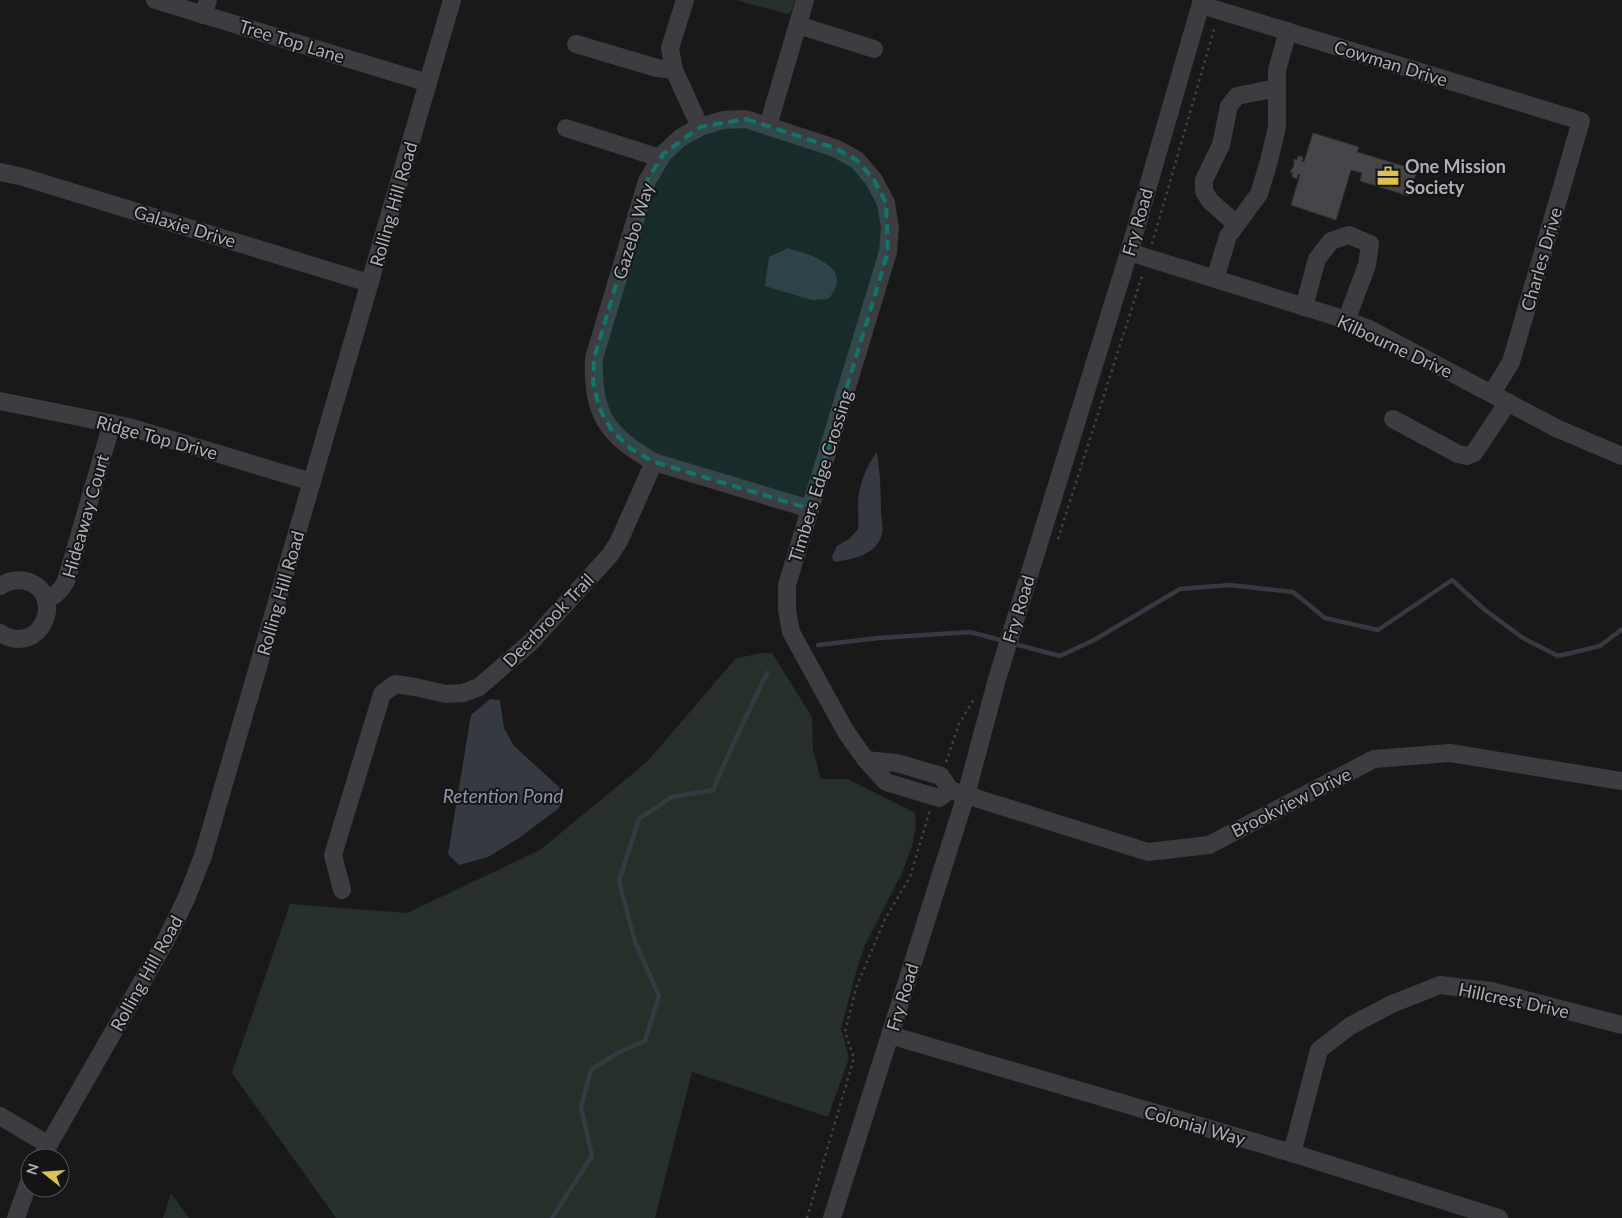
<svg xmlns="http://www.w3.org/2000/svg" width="1622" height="1218" viewBox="0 0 1622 1218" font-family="Lato,sans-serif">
<rect width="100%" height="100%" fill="#19191a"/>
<g fill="#272f2a">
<polygon points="735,0 795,0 792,10 788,14"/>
<polygon points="760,653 772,653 812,717 813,750 821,779 847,779 915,813 916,827 912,846 903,871 865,945 854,979 841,1029 849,1058 828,1117 692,1072 655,1218 336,1218 232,1073 290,904 407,913 540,850 648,761 735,659"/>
<polygon points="171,1193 189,1218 163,1218"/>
</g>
<g fill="#343942">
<path d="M788,248C812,255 856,268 828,299L812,300L765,286L769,257Z"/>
<path d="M877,452C880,472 881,491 881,511C881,518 884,528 882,534C876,556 853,559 834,562L832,557L837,546L849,539L858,529C859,521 858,513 858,505C858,487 866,466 877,452Z"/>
<polygon points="490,699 500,700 504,728 514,746 560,788 563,799 559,808 519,838 488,857 459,865 448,854 471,715"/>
</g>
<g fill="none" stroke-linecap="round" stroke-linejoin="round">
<g stroke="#343942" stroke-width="4.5">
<polyline points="1011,643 1060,656 1094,640 1180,589 1230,585 1293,592 1325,618 1378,630 1452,580 1485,610 1523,638 1558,656 1600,646 1622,629"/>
<polyline points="818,645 879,638 970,632 1004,641"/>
<polyline points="552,1218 592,1156 581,1107 591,1070 619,1052 645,1041 659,996 635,942 619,881 639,819 672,797 713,790 734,742 767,673"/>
</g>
</g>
<polygon fill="#46464a" stroke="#333336" points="1313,133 1359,147 1357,152 1417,170 1409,196 1360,181 1362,173 1351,170 1336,220 1291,205 1300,175 1298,174 1297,179 1292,177 1293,173 1290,172 1294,166 1294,159 1297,160 1298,156 1303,157 1302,161 1304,162"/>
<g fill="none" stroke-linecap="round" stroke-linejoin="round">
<g stroke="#424348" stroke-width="2.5" stroke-dasharray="2.5 4" stroke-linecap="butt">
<polyline points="1152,244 1215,26"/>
<polyline points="1058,539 1143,273"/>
<polyline points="946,762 959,724 974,699"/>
<polyline points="807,1218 854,1058 845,1032 856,988 885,919 910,877 930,810"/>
</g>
<g stroke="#3c3c41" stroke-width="18">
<polyline points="155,0 428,83"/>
<polyline points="685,0 670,48 674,70 700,127"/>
<polyline points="1201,5 1581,121 1511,362 1492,393"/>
<polyline points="203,15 208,0"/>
<polyline points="798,25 874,49"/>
<polyline points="576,44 657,68 674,70"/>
<polyline points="768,126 805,0"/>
<polyline points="566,128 660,158"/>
<polyline points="0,172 23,177 369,283"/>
<polyline points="1236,224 1210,201 1204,191 1204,180 1221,145 1229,106 1237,96 1277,88"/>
<polyline points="1129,252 1337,317 1369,329 1558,429 1622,456"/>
<polyline points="1215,279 1228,236 1259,194 1269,161 1277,127 1277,70 1288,31"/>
<polyline points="1304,307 1317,259 1331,241 1349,235 1370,244 1367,265 1346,321"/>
<polyline points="0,401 129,427 312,482"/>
<polyline points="1393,419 1458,454 1467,456 1474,453 1508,402"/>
<path d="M810,509L654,462C606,435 592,414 594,358L647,181L663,154L680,138L700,127L723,120L746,119L835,148L857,160L874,180L886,203L890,227L888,252L787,585V610L791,632L846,732L866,760L886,782L939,798L950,790"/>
<path d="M0,586C8,581 17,579 26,581C68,593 41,659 0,633"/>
<path d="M46,601C55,595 61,591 66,581L112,423"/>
<polyline points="866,760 897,763 941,776 950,790 1148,852 1209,845 1374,759 1450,753 1622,781"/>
<polyline points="342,890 333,855 382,694 395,684 415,687 446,694 463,693 479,687 530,643 610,555 619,541 654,462"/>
<polyline points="890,1035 1292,1153 1499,1218"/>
<polyline points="0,1116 49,1145"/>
<polyline points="1292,1153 1319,1050 1350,1026 1392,1004 1440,985 1491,991 1622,1025"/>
<polyline points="41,1158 166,940 186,899 203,856 452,0"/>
<polyline points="16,1218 30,1179"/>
<polyline points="832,1218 966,795 997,679 1129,252 1202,0"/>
</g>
</g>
<path fill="#0f766e" fill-opacity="0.2" stroke="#0f766e" stroke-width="4" stroke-dasharray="10 6" stroke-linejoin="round" d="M746,119L835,148L857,160L874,180L886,203L888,252L810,509L654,462L631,449L612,431L599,408L593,382L594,358L647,181L663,154L700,127Z"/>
<defs>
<g id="office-bare" transform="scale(1.725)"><path d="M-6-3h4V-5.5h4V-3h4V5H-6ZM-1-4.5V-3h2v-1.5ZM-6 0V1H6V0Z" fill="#dcc14f" stroke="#141415" stroke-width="2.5" paint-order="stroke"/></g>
</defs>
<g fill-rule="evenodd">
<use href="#office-bare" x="1388" y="176"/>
</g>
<g text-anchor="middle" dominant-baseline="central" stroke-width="4" stroke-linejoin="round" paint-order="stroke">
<g font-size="18" fill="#adaeb8" stroke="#141415">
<text transform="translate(292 41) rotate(17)">Tree Top Lane</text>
<text transform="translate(1391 63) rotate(17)">Cowman Drive</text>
<text transform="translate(393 204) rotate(-74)">Rolling Hill Road</text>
<text transform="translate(1137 222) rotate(-74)">Fry Road</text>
<text transform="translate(185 226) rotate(17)">Galaxie Drive</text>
<text transform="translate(633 231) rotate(-73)">Gazebo Way</text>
<text transform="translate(1541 259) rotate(-74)">Charles Drive</text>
<text transform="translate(1395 346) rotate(25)">Kilbourne Drive</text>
<text transform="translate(157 437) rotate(15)">Ridge Top Drive</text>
<text transform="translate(820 476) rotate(-73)">Timbers Edge Crossing</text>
<text transform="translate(85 516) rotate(-74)">Hideaway Court</text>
<text transform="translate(280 593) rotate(-74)">Rolling Hill Road</text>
<text transform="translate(1018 609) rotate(-73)">Fry Road</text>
<text transform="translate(548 620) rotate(-46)">Deerbrook Trail</text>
<text transform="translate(1291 802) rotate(-27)">Brookview Drive</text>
<text transform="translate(146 973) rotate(-61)">Rolling Hill Road</text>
<text transform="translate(902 997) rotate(-73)">Fry Road</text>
<text transform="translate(1514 1000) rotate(12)">Hillcrest Drive</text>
<text transform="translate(1195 1125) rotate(16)">Colonial Way</text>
</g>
<g font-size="18" font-weight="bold" fill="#adaeb8" stroke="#141415" text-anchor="start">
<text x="1405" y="166">One Mission<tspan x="1405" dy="21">Society</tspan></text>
</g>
<g font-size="19" font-style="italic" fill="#8897af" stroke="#141415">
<text x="503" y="795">Retention Pond</text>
</g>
</g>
<g transform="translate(45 1173) rotate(287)"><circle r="24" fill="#141415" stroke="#515256"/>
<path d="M0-4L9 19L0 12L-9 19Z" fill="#dcc14f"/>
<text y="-8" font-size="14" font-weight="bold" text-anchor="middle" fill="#adaeb8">N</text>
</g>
</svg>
